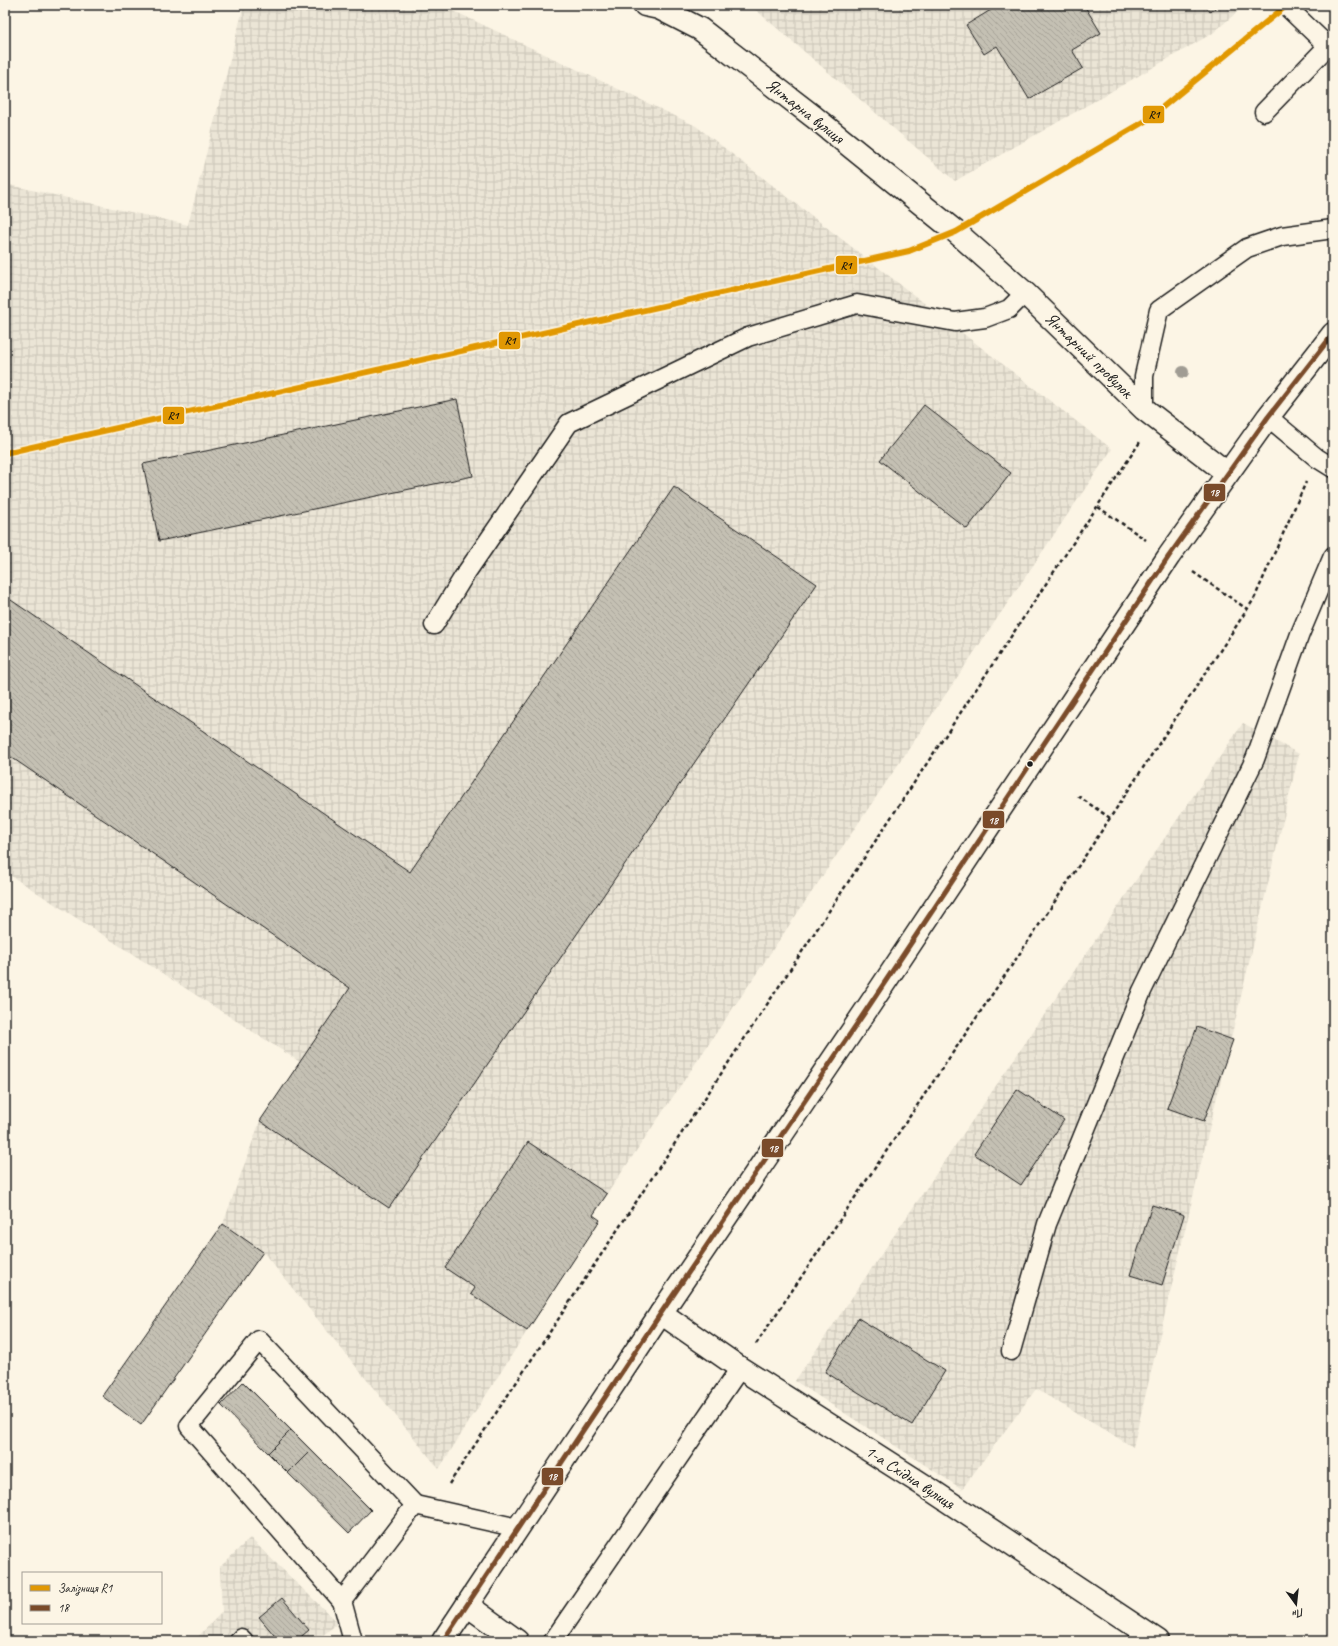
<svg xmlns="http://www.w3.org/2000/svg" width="1338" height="1646" viewBox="0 0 1338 1646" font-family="Caveat,sans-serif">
<defs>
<pattern id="industrial-grid" width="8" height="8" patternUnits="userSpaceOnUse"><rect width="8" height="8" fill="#ebe5d6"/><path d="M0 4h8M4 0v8" fill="none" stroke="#c9c4b7"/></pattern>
<pattern id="building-back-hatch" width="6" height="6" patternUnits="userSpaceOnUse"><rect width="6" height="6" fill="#c4c0b3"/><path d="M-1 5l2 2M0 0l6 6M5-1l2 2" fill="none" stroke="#a8a499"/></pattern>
</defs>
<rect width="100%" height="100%" fill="#fcf5e5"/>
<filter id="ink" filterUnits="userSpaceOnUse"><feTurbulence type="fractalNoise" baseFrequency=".025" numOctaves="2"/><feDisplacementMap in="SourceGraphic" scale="8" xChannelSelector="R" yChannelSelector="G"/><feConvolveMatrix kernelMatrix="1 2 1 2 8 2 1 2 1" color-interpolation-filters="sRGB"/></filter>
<g filter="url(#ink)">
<g fill="url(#industrial-grid)">
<polygon points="244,5 441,5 696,126 1112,449 607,1194 593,1215 600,1220 527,1331 439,1469 263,1252 223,1224 260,1121 300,1062 5,872 5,184 188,225"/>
<polygon points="750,5 1245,5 1213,33 955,181"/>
<polygon points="1243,723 1299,754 1133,1447 1036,1389 962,1489 795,1381"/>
<polygon points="250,1538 338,1623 316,1641 194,1641 222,1612 220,1567"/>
</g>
<g fill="url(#building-back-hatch)" stroke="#1c1c1c">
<polygon points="999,5 1084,5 1101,33 1072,50 1083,68 1029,99 997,46 984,54 966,25"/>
<polygon points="1205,5 1219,5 1210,12"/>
<polygon points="457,399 473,476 159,541 143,464"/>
<polygon points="924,405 1011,473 967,529 880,460"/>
<polygon points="674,487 817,584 389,1208 260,1121 350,988 5,753 5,596 410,872"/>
<polygon points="1197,1027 1233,1040 1204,1121 1167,1108"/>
<polygon points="1017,1089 1064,1120 1021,1185 974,1154"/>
<polygon points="528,1142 607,1194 593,1215 600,1220 527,1331 471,1294 475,1288 445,1268"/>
<polygon points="1152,1205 1184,1215 1162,1285 1130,1275"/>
<polygon points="223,1224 263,1252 141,1425 102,1396"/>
<polygon points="858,1318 945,1371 912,1425 825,1372"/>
<polygon points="243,1382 291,1430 268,1453 221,1405"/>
<polygon points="291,1430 311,1450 288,1473 268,1453"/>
<polygon points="311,1450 371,1510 349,1533 288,1473"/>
<polygon points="282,1598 309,1630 296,1641 279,1641 259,1617"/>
</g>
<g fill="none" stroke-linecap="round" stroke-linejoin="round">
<g stroke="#1c1c1c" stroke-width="21">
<g id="service">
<polyline points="1285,5 1333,51"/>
<polyline points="1264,112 1328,46"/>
<polyline points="1144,409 1144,376 1159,310 1247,248 1282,236 1333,229"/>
<polyline points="1268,417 1317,458 1333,468"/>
<polyline points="434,625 464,576 569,423 748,337 857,304 955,322 985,318 1009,309 1025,293"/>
<polyline points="1011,1351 1047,1224 1142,991 1255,759 1300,634 1333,556"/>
<polyline points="342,1601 189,1426 259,1340 415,1505"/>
<polyline points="239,1641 241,1638 244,1641"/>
<polyline points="353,1641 342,1601 415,1505 518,1528"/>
<polyline points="553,1641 740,1368"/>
</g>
</g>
<g stroke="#1c1c1c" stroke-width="25">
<g id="minor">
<polyline points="645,5 659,8 700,29 814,117 956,232 1025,293 1144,409 1227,473"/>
<polyline points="661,1313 740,1368 925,1486 1158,1641"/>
<polyline points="467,1605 517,1641"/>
</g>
</g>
<g stroke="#1c1c1c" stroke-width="25">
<polyline id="primary" points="443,1641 661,1313 869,1006 1169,556 1268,417 1333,334"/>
</g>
<g stroke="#1c1c1c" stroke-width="2.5" stroke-dasharray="4 3" stroke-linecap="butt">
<polyline points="1098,507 1146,540"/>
<polyline points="1193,572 1247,609"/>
<polyline points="1078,796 1110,818"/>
<polyline points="756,1344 1064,888 1254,599 1306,482"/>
<polyline points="449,1484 1140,442"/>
</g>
<use href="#service" stroke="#fcf5e5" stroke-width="18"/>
<use href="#minor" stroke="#fcf5e5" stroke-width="22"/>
<use href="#primary" stroke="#fcf5e5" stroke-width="22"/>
<g stroke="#fcf5e5" stroke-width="8">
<polyline id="bus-1" points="443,1641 661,1313 869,1006 1169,556 1268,417 1333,334"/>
</g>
<use href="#bus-1" stroke="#7a4b2a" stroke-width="5"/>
<g stroke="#fcf5e5" stroke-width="9">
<polyline id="rail-1" points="5,453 909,251 956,232 1147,120 1287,5"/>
</g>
<use href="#rail-1" stroke="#e19803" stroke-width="6"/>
</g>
<circle fill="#a09c93" cx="1183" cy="372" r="6"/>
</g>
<circle fill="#1c1c1c" stroke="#fcf5e5" stroke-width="1.5" cx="1030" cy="764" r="3.5"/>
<g text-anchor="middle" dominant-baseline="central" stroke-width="3" stroke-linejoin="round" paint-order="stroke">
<g font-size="17" fill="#1c1c1c" stroke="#fcf5e5">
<text transform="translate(805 111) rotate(38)">Янтарна вулиця</text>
<text transform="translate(1089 355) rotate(44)">Янтарний провулок</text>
<text transform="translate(910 1477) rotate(33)">1-а Східна вулиця</text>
</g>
</g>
<g stroke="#fcf5e5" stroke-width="1.5">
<rect x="1142" y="105" width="23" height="19" rx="4" fill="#e19803"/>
<rect x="835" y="255" width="23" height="20" rx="4" fill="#e19803"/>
<rect x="498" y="331" width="23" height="19" rx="4" fill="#e19803"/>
<rect x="162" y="406" width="23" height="19" rx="4" fill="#e19803"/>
<rect x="1203" y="483" width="23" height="19" rx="4" fill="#7a4b2a"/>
<rect x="982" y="810" width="23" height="19" rx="4" fill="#7a4b2a"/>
<rect x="761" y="1138" width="23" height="20" rx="4" fill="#7a4b2a"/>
<rect x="541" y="1467" width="23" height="19" rx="4" fill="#7a4b2a"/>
</g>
<g font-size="11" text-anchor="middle" font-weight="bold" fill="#fff">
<text x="1214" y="496">18</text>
<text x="993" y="824">18</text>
<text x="773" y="1152">18</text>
<text x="552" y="1480">18</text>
</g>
<g font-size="11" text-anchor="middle" font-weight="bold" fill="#111">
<text x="1154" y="118">R1</text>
<text x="846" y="269">R1</text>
<text x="510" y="344">R1</text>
<text x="173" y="419">R1</text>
</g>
<rect width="1338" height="1646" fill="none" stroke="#fcf5e5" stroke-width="20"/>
<rect x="10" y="10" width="1318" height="1626" fill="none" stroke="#1c1c1c" stroke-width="1.5" filter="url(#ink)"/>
<rect x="22" y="1572" width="140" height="52" fill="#fcf5e5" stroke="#a29e95"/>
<rect x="30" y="1585" width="20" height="6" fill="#e19803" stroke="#a29e95"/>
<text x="58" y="1592" font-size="12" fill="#1c1c1c">Залізниця R1</text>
<rect x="30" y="1605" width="20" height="6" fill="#7a4b2a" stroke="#a29e95"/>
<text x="58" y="1612" font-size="12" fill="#1c1c1c">18</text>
<g transform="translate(1296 1604) rotate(165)" stroke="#fcf5e5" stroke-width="3" paint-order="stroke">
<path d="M0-3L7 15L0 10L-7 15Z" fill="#1c1c1c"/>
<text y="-6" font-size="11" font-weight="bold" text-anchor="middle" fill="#1c1c1c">Пн</text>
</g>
</svg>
